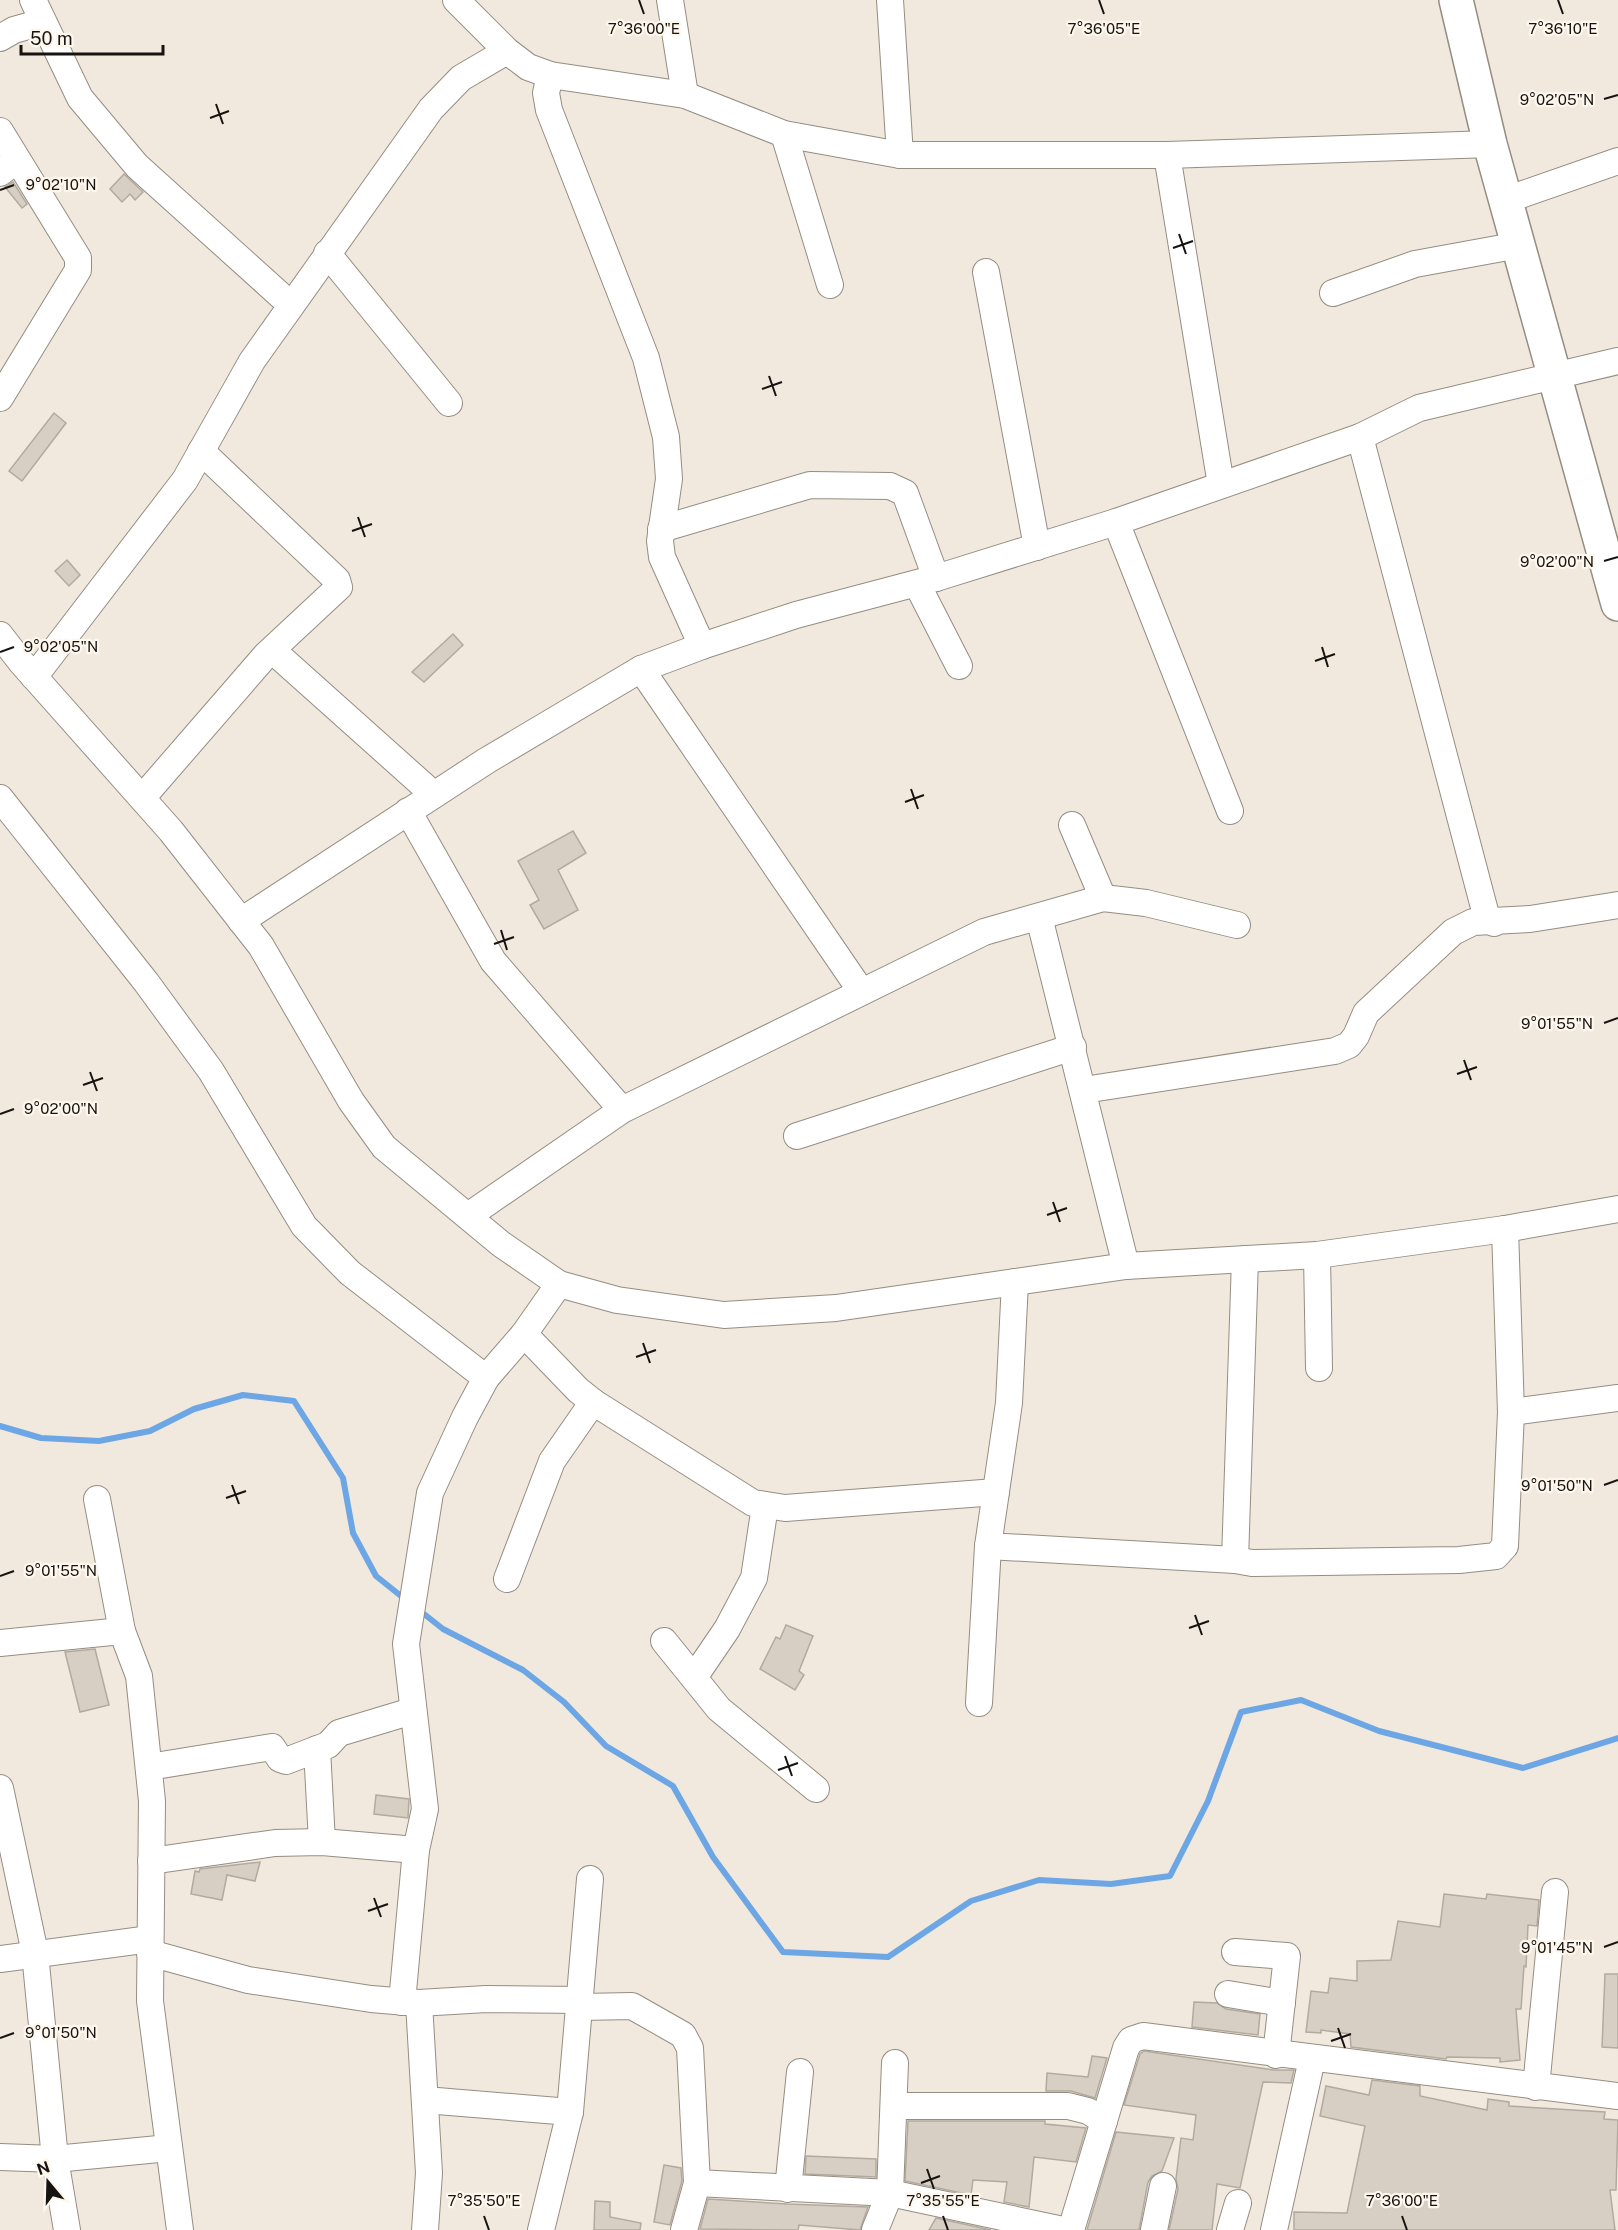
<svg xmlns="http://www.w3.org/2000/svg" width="1618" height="2230" viewBox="0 0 1618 2230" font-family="'Public Sans',sans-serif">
<rect width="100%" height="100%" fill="#f2e9de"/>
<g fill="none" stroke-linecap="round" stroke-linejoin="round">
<g stroke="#6da6e4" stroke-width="6">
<polyline points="0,1426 41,1438 99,1441 150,1431 194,1409 243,1395 294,1401 343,1478 353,1533 376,1576 406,1600"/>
<polyline points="419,1610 443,1629 523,1670 564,1702 606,1746 673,1786 713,1857 783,1952 888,1957 971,1901 1039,1880 1111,1884 1170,1876 1208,1801 1241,1712 1301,1700 1379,1731 1523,1768 1618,1738"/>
</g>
</g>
<g fill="#d8cfc4" stroke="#b2aa9f" stroke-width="1.5">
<polygon points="124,174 143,192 135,200 130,194 122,202 110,189"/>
<polygon points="13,182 27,204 22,208 5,187"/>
<polygon points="54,413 66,423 22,481 9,471"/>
<polygon points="67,560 80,575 69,586 55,571"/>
<polygon points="453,634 463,645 424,682 412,672"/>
<polygon points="573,831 586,853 558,870 578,910 544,929 530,905 539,900 518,861"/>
<polygon points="786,1625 813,1636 799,1671 804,1675 795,1690 760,1669 776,1637 780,1639"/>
<polygon points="95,1649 109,1705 80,1712 65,1652"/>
<polygon points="376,1795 409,1799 408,1818 374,1814"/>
<polygon points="260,1862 255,1881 227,1875 222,1900 191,1894 195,1871 199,1872 200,1869"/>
<polygon points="1444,1894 1486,1899 1487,1894 1539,1900 1537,1926 1528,1925 1526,1967 1524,1966 1521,2009 1516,2009 1520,2060 1500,2062 1500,2058 1447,2057 1446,2059 1351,2047 1350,2034 1321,2030 1321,2033 1306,2032 1311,1991 1328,1993 1330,1978 1357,1981 1357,1961 1391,1960 1398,1921 1440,1927"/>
<polygon points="1605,1974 1618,1974 1618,2048 1602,2047"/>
<polygon points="1194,2002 1217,2003 1226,2009 1260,2014 1258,2035 1192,2027"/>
<polygon points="1144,2051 1274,2070 1294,2070 1291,2083 1263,2082 1240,2188 1217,2184 1212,2230 1169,2230 1178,2189 1176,2179 1181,2138 1193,2140 1196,2115 1124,2105 1140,2054"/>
<polygon points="1092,2056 1107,2058 1095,2098 1071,2091 1046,2091 1047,2073 1088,2077"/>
<polygon points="1372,2080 1420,2086 1420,2096 1487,2110 1488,2099 1509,2102 1509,2106 1605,2112 1604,2119 1618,2120 1616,2190 1610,2190 1615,2230 1294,2230 1294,2212 1347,2213 1365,2126 1320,2116 1326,2086 1369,2095"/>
<polygon points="908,2121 1045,2121 1045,2124 1086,2128 1076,2162 1034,2157 1029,2207 1004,2202 1007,2182 973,2180 971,2195 905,2181"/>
<polygon points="1116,2132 1174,2138 1162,2171 1152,2176 1148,2182 1139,2230 1087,2230"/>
<polygon points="806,2156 876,2159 876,2177 805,2174"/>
<polygon points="664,2165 681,2168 682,2181 670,2225 654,2222"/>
<polygon points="708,2199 787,2204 868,2207 860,2230 799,2225 798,2230 700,2229"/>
<polygon points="595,2201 610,2202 610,2217 641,2223 640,2230 594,2230"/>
<polygon points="936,2218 991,2230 929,2230"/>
</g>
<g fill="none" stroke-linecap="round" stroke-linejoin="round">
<g stroke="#958d82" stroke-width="28">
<g id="minor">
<polyline points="33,0 80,98 137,166 290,304"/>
<polyline points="456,0 507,51 528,67 550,75 685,95 784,134 900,155 1167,155 1490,144"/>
<polyline points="670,0 685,95"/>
<polyline points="890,0 900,155"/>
<polyline points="0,38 14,30 42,22"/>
<polyline points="550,75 546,93 549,110 646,358 666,437 669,479 660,541 662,557 702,646"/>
<polyline points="0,131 78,258 78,270 0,398"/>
<polyline points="784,134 830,285"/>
<polyline points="1167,155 1221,485"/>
<polyline points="0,173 17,160"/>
<polyline points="1506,200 1618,161"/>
<polyline points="327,253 449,403"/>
<polyline points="986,272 1037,547"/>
<polyline points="1333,293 1415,264 1519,245"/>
<polyline points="1360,437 1486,915 1494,923"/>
<polyline points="1116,522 1230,811"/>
<polyline points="661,529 810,485 890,486 905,493 936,578"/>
<polyline points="917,584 959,666"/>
<polyline points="0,635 21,662 171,831 261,946 351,1101 384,1147 501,1244 559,1284 617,1300 724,1315 836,1308 1126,1266 1317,1255 1505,1229 1618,1209"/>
<polyline points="272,650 433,794"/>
<polyline points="641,669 861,991"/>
<polyline points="34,677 185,480 252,361 431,109 461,78 507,51"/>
<polyline points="0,798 146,982 211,1071 304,1226 350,1273 486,1378"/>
<polyline points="142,798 266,655 339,587 337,580 201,451"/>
<polyline points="408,811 493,961 622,1110"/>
<polyline points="1072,825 1103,898"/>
<polyline points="1039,917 1126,1266"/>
<polyline points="241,921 486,761 641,669 702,646 796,615 936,578 1116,522 1360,437 1419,408 1618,361"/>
<polyline points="1084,1090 1335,1051 1349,1045 1356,1036 1366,1013 1453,932 1473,922 1530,919 1618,905"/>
<polyline points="797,1136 1073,1047"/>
<polyline points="468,1216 622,1110 984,932 1103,898 1146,903 1237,925"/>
<polyline points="1317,1255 1319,1368"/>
<polyline points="524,1334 578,1390 593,1402 753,1503 785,1508 996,1492"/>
<polyline points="1511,1412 1618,1398"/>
<polyline points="97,1499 122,1631 139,1676 152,1801 150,2001 180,2230"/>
<polyline points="988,1546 1235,1560 1252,1563 1459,1560 1496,1556 1505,1546 1511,1412 1505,1229"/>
<polyline points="1235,1560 1245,1259"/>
<polyline points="507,1579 552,1461 593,1402"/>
<polyline points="664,1641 719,1709 816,1789"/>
<polyline points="0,1643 122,1631"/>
<polyline points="695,1676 727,1629 754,1578 765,1506"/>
<polyline points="979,1703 988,1546 1009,1403 1015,1282"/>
<polyline points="317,1749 322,1842"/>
<polyline points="149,1767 272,1747 280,1759 286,1761 328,1745 339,1733 412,1711"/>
<polyline points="0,1788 35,1953 55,2159 67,2230"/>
<polyline points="151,1861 275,1843 322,1842 416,1850"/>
<polyline points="1235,1952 1287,1956 1276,2055"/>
<polyline points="150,1953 248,1980 371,1999 419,2003 486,1999 581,2000"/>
<polyline points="0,1959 150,1939"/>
<polyline points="1228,1994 1282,2003"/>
<polyline points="402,2002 416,1850 425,1809 406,1644 430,1493 465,1417 486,1378 524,1334 559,1284"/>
<polyline points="419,2003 429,2173 425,2230"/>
<polyline points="581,2007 632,2006 683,2035 690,2048 697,2183 684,2230"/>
<polyline points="1536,2087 1555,1892"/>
<polyline points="425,2100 570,2112"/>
<polyline points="894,2106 1068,2106 1088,2111 1104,2121"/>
<polyline points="0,2157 55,2159 169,2148"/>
<polyline points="697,2183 890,2193 1063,2230"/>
<polyline points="788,2189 800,2072"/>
<polyline points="541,2230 570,2112 590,1879"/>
<polyline points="875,2230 890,2193 895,2063"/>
<polyline points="1071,2230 1126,2048 1131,2040 1143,2036 1618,2096"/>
<polyline points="1154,2230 1163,2186"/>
<polyline points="1230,2230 1238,2203"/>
<polyline points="1274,2230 1312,2059"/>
</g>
</g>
<g stroke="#958d82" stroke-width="36">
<polyline id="major" points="1456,0 1490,144 1618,604"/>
</g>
<use href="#minor" stroke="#fff" stroke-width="26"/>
<use href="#major" stroke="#fff" stroke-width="33"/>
</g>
<path fill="none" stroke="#161310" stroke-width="2" d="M639,0L644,14M1099,0L1104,14M1558,0L1563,14M1604,99L1618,95M216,104L223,124M210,118L229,111M0,190L14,185M1179,234L1186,254M1173,248L1193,241M769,376L776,396M762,389L782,382M358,517L365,537M352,531L372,524M1604,561L1618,557M1322,647L1328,667M0,652L14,647M1315,661L1335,654M911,789L918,809M905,802L924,795M501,930L507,950M494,944L514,937M1604,1023L1618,1018M1464,1060L1471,1080M90,1072L97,1091M1457,1074L1477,1067M83,1085L103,1078M0,1114L14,1109M1053,1202L1060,1222M1047,1215L1067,1208M643,1343L650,1363M636,1357L656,1350M232,1485L239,1504M1604,1485L1618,1480M226,1498L246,1491M0,1576L14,1571M1195,1615L1202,1635M1189,1628L1209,1621M785,1756L792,1776M778,1770L798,1763M374,1898L381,1917M368,1911L388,1904M1604,1947L1618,1942M1338,2028L1345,2048M0,2038L14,2033M1331,2041L1351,2034M927,2169L934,2189M921,2183L940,2176M484,2216L489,2230M943,2216L948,2230M1402,2216L1407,2230"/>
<g font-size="15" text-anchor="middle" fill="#161310" stroke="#fef7ed" stroke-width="4.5" stroke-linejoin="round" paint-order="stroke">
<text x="644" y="34">7°36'00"E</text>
<text x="1104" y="34">7°36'05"E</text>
<text x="1563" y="34">7°36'10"E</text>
<text x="1557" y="105">9°02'05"N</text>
<text x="61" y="190">9°02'10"N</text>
<text x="1557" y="567">9°02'00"N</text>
<text x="61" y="652">9°02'05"N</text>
<text x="1557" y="1029">9°01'55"N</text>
<text x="61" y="1114">9°02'00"N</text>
<text x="1557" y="1491">9°01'50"N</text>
<text x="61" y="1576">9°01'55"N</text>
<text x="1557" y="1953">9°01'45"N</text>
<text x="61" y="2038">9°01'50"N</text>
<text x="484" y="2206">7°35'50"E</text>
<text x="943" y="2206">7°35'55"E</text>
<text x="1402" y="2206">7°36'00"E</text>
</g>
<g transform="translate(48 2182) rotate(341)" stroke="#fef7ed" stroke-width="4.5" paint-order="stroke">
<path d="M0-4.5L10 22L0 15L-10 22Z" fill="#161310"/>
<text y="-9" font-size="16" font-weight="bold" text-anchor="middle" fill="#161310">N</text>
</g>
<path d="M21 45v9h142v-9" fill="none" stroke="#161310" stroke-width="3"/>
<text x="30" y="45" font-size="18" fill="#161310" stroke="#fef7ed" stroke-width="4.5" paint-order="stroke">50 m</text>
</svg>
